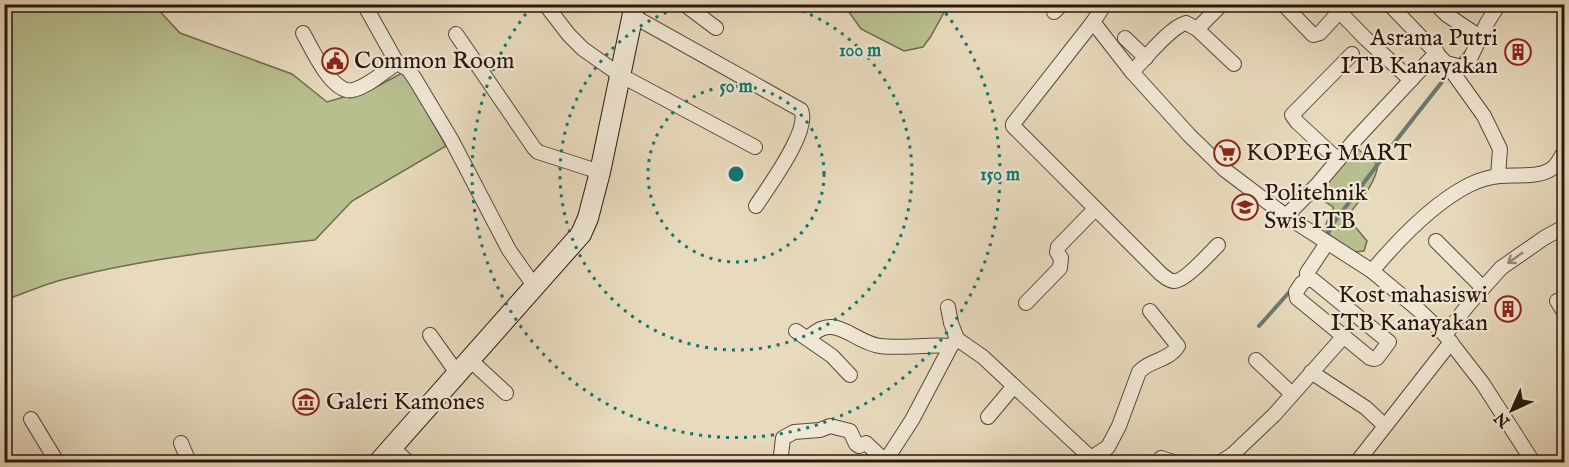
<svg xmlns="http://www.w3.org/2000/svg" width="1569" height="467" viewBox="0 0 1569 467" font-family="'IM FELL English',serif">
<rect width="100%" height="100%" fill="#e8dabd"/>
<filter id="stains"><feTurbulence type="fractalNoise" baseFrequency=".00333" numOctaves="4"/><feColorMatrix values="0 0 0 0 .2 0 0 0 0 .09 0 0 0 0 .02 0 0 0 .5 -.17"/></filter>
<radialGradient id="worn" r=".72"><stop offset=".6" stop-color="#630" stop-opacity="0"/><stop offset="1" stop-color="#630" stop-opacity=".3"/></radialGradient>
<g fill="#b8bf8f" stroke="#706b4e" stroke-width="1.5">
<path d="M4,5H154L180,33L292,74L327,102L374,88L404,72L446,146L352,201L315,240C231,249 147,258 65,279C45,284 25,293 5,300Z"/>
<polygon points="844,5 948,5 931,36 923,47 904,51 861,29"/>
<path d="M1354,146L1378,165C1375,186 1359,200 1347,217L1367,241L1364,251L1355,252L1328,234L1325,228L1327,221L1333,213V207L1321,199L1316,192Z"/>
</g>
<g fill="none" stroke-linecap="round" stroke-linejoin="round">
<g stroke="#6b7972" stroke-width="4">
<polyline points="1457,63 1468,50"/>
<polyline points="1326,238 1332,225 1387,152 1449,73"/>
<polyline points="1259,326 1292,289"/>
</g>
<g stroke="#58483a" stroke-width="16">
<g id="street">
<polyline points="364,4 397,63"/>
<polyline points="545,4 569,35 583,49 620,75 755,147"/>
<polyline points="684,4 716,28"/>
<polyline points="1105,4 1093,22 1132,72 1189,135 1225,170 1286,216 1372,271 1420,311 1445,335 1483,384 1533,462"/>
<polyline points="1332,4 1365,38 1411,80"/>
<polyline points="1389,4 1446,63 1462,67 1468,63 1487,23 1499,4"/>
<polyline points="1436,4 1447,15 1480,37"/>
<polyline points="1284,5 1313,35 1320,33 1339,12"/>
<polyline points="1054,12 1062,4"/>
<path d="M633,16L801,110C811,130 768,187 756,206"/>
<path d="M1093,22L1013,124V126L1161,274C1165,277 1169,281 1174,281C1184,282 1210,253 1218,245"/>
<polyline points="1197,29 1234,64"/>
<path d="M303,33C311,47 332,95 353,90C369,86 383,72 397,63"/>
<polyline points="456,34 534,148 538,152 600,172"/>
<polyline points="1125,38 1146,58"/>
<polyline points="397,63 408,69 415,79 451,139 509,250 535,287"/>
<polyline points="1446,63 1484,116 1500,149 1498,176"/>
<path d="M1132,72C1145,59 1170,27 1186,23L1197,29L1222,4"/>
<polyline points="1338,160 1297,122 1292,115 1352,54"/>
<polyline points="1286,216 1317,185 1354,141 1437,52"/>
<polyline points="1436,241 1483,288"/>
<path d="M1372,271C1398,240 1432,204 1469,185C1477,181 1490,177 1500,176C1517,174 1540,179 1554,167C1558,163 1561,157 1564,152"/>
<polyline points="1307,280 1313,280 1389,342 1377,358 1374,359 1370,358 1297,298 1296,292 1302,283 1307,280 1307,273 1327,243"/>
<polyline points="1557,301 1564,312"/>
<polyline points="1026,303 1060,268 1061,258 1057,252 1058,247 1095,209"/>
<polyline points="948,307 951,323 957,339"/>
<polyline points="796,331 832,356 850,375"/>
<polyline points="430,335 457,373"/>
<polyline points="1445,335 1468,305 1501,268 1544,238 1564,227"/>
<path d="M807,338C815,333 821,326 832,327C847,328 862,344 880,346C903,349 927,344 951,346"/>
<polyline points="957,339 983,357 1091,458 1094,462"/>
<polyline points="469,359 506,393"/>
<polyline points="1256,360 1292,394"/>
<polyline points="1311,372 1366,408 1385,426"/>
<polyline points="988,417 1014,386"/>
<polyline points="31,419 57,462"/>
<polyline points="181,443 189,462"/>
<polyline points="392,447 408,462"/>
<path d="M1091,458L1108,447L1119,426L1139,372C1149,360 1169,361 1178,346L1150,311"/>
<polyline points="1161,458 1173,462"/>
<polyline points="784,462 781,455 783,438 794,432 820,430 830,426 850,431 856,444 859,446 866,443 882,458 888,457 912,420 951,346 957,339"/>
<polyline points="1221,462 1232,455 1274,415 1344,336"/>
<polyline points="1357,462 1451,342"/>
</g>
</g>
<g stroke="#28170e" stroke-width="22">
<polyline id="secondary" points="379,462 581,234 588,218 600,172 635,4"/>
</g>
<use href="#street" stroke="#f0e7d4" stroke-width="14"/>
<use href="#secondary" stroke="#f0e7d4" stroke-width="20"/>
</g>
<defs><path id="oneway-shaft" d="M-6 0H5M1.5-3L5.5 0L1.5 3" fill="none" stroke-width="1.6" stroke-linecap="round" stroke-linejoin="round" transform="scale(1.5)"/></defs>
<use stroke="#96897b" href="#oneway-shaft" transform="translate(1515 258) rotate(145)"/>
<g fill="none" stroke="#0f766e" stroke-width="3" stroke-dasharray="3 6">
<circle cx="736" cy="174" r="88"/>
<path d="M785 5A176 176 0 1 1 687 5"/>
<path d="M940 6A264 264 0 1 1 532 6"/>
</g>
<defs>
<g id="building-ring" transform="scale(1.35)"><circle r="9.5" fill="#f0e7d4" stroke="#8f2418" stroke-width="1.5"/><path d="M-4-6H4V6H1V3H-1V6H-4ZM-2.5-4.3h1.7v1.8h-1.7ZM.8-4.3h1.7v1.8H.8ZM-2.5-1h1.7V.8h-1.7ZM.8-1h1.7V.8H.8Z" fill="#8f2418"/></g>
<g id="civic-ring" transform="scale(1.35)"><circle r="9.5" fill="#f0e7d4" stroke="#8f2418" stroke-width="1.5"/><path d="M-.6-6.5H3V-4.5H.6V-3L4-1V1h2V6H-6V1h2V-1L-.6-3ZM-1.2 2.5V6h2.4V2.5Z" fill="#8f2418"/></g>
<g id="supermarket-ring" transform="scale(1.35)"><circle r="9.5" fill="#f0e7d4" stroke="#8f2418" stroke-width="1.5"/><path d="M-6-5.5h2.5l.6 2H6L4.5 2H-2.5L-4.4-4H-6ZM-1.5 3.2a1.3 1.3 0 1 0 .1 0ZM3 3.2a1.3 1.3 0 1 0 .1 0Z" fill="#8f2418"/></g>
<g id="university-ring" transform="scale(1.35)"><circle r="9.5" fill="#f0e7d4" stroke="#8f2418" stroke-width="1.5"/><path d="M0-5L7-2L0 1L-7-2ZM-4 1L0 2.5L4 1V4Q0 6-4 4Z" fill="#8f2418"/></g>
<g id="museum-ring" transform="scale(1.35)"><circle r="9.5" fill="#f0e7d4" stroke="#8f2418" stroke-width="1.5"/><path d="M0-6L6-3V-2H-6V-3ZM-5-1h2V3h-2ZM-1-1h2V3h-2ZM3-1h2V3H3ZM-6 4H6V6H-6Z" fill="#8f2418"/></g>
</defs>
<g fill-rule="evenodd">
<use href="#building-ring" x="1518" y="52"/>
<use href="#civic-ring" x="335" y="61"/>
<use href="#supermarket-ring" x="1227" y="153"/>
<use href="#university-ring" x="1245" y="207"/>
<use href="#building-ring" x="1508" y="309"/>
<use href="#museum-ring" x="306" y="402"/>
</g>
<g text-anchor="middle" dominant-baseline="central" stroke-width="4.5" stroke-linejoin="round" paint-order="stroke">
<g font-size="24" fill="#28170e" stroke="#f0e7d4" text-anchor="start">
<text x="1498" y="38" text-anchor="end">Asrama Putri<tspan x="1498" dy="28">ITB Kanayakan</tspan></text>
<text x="354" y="61">Common Room</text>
<text x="1246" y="153">KOPEG MART</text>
<text x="1264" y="193">Politehnik<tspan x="1264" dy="28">Swis ITB</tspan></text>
<text x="1488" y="295" text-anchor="end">Kost mahasiswi<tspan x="1488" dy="28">ITB Kanayakan</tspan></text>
<text x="326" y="402">Galeri Kamones</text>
</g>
</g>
<circle cx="736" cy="174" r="9" fill="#0f766e" stroke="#f0e7d4" stroke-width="3"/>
<g font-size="18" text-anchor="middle" font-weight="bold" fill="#0f766e" stroke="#f0e7d4" stroke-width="4.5" stroke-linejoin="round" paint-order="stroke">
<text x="860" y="56">100 m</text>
<text x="736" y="92">50 m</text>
<text x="1000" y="180">150 m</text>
</g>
<rect width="1569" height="467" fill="none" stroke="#e8dabd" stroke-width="24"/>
<rect x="6" y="6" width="1557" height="455" fill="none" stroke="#28170e" stroke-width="3"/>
<rect x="12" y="12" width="1545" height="443" fill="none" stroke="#28170e" stroke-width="1.5"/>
<g transform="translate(1512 410) rotate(225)" stroke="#f0e7d4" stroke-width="4.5" paint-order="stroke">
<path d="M0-4.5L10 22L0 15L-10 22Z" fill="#28170e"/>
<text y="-9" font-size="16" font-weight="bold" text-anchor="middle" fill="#28170e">N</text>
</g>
<rect width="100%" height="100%" filter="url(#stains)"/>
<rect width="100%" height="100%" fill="url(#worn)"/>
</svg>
